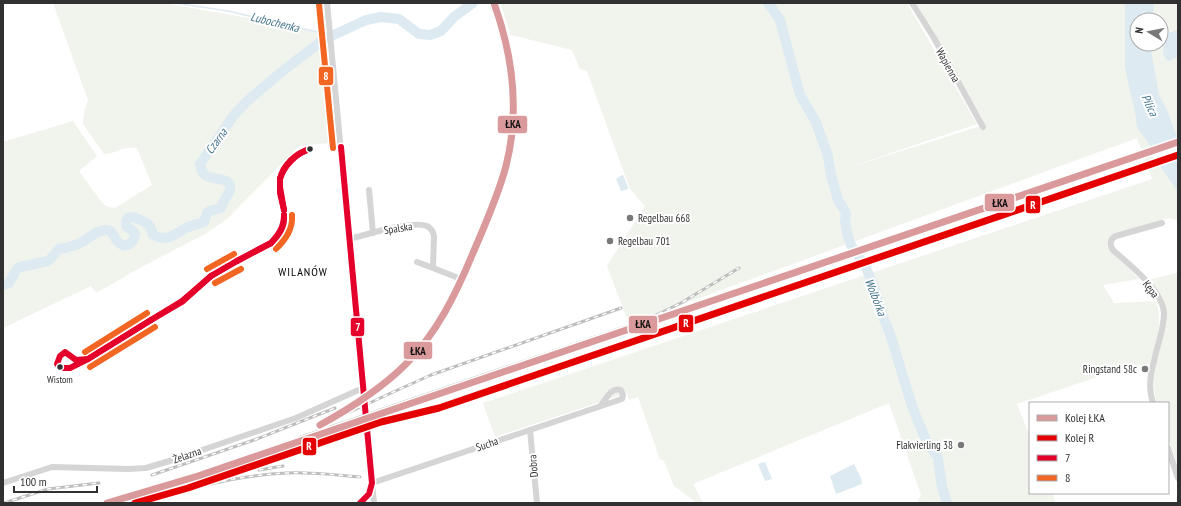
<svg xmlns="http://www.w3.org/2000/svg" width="1181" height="506" viewBox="0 0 1181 506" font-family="'PT Sans Narrow',sans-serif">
<rect width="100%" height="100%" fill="#fff"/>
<g fill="#f1f3ed" fill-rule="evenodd">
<path d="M53,3H164L325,32L335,139L330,143L299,146L227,219L205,234L147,264L96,293L91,286L3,328V142L73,121L97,156L79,171L103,204L108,207L115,208L152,185L137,148C122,145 117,154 104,154L83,124L84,113L88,100Z"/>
<path d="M500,3H907L977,124L844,169L984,125L981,116L916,3H1178V224L1177,220L1168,218L1134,229L1114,233L1107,242L1108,248L1139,279L1103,285L1114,303L1156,301C1164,322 1155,343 1150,364L1130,366L1017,404L1030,437V493H1052L1056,503H916L921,495L889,403L693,484L703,503H697L674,486L664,461L660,459L638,397L629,400L627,393L495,437L483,403L1152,179L1137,138L629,324L607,266L645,206L630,189L587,71L580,69L572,50L511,35ZM1137,20H1161V44H1137Z"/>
<polygon points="1178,273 1178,466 1168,437 1168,403 1156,403 1153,377 1166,311 1147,280"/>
</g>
<g fill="#ddeaf1">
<polygon points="1125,3 1154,3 1153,15 1151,20 1137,20 1137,44 1150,44 1159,95 1167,110 1178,140 1178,192 1156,160 1149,144 1137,127 1135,112 1128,82 1125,66"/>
<polygon points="1178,28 1178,57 1168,61 1164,56 1163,50 1168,33 1177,30"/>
<polygon points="622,175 623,175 628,187 628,189 621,191 616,179"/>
<polygon points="765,462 772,479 765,481 758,464"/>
<polygon points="854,464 861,478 862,484 836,494 830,476"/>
</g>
<polygon fill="#fff" points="1178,138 1178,150 1153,158 1149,148"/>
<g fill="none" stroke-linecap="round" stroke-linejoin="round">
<polyline stroke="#ddeaf1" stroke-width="1.5" points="175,3 228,11 317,32 323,40"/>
<g stroke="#ddeaf1" stroke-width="10">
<polyline points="768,3 780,20 800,95 816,122 828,156 831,175 838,200 845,211 846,215 845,222 848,237 851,245 865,266 874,286 882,314 890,334 913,409 926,440 938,458 942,487 947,503"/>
<path d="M3,285L9,283L17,269L20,267L48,261C53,258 54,253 59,249C65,248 77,245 82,242C89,238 98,229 107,230C108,230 111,231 112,233C115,236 115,240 119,243C128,249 134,242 135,234L133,231L126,226V221L128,218L134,217C145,223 150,221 153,235C167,243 176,233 188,227C193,225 198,224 204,222L207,213L210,211L221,208C223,204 223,202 225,199C226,196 229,194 230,190C233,176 212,181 205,175C201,172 201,168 200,164L234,115L247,101L284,70L323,40L366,20L381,17L399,19L419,34L430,35L441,31L454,17L473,3"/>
</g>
<g stroke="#d5d5d5" stroke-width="6">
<polyline points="327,3 374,503"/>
<polyline points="912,3 934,38 983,127"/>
<polyline points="369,190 373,233"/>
<path d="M349,239C366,235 411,220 427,226C431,228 433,231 434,236L433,268L456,277"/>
<polyline points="417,262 433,268"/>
<path d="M1153,403C1148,389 1150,375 1154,361C1157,346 1164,329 1164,313C1163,290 1128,264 1113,250C1109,244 1110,239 1116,236L1162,223"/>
<polyline points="530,430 537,503"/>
<polyline points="1168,448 1178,478"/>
<polyline points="3,483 52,467 128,469 146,468 173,460 296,418 363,388"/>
<path d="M372,483L622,399L623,395L621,390C611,387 607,398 601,405"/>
<polyline points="360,503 369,494 372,485"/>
</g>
<g stroke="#bdbdbd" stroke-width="3">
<g id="rail">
<polyline points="326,423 402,388 431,375 621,308"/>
<polyline points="301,437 648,319 681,303 739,268"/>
<polyline points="259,470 283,466"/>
<polyline points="152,475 254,440 335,408"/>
<path d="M153,501C196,486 241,475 287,473C312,472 336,475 360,477"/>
<polyline points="4,503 48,489 99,483"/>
<polyline points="146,503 147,503"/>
</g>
</g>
<use href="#rail" stroke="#fff" stroke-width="1.5" stroke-dasharray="4.5" stroke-linecap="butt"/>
<g stroke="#fff" stroke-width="9">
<g id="bus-1">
<polyline points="341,147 372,483 369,494 360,503"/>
<polyline points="280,179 280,193 284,210"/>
<polyline points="280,179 280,187 284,210"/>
<path d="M280,179C283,165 296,153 310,149"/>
<path d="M280,179C284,165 297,153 310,149"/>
<path d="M271,243C279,234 284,227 284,215"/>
<path d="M271,243C279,235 285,227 284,215"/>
<polyline points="237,261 271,243"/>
<polyline points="237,261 271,243"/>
<polyline points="211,276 237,261"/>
<polyline points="211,276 237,261"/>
<polyline points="151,320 182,301 211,276"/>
<polyline points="151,320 182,302 211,276"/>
<polygon points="65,352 76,360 88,359 70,368 61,368 57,364 60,356"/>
<polyline points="88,359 151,320"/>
<polyline points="88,359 151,320"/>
</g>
</g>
<g stroke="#fff" stroke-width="9">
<g id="bus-2">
<polyline points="319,4 333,148"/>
<path d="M276,249C286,239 293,229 292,215"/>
<polyline points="207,269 234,254"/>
<polyline points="215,283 241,269"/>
<polyline points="85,352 147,313"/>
<polyline points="90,367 155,327"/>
</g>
</g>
<use href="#bus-1" stroke="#e4002b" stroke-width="6"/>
<use href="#bus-2" stroke="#f26522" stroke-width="6"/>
<g stroke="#fff" stroke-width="10">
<g id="rail-1">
<path d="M320,425C351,408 381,389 406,364C437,333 456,294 473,253C485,225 498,196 506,166C520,111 513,56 494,3"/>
<polyline points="107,503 198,476 1178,142"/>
</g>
</g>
<g stroke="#fff" stroke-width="10">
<polyline id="rail-2" points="135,503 188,488 381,422 439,408 1178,155"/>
</g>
<use href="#rail-1" stroke="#da999a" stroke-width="7"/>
<use href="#rail-2" stroke="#e50000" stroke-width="7"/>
</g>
<g fill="#313131" stroke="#fff" stroke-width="1.5">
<circle cx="310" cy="149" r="3.5"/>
<circle cx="60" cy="367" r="3.5"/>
</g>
<g fill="#797979" stroke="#fff" stroke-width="1.5">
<circle cx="630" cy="218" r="4"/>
<circle cx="610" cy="241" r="4"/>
<circle cx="1145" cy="369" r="4"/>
<circle cx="961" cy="445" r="4"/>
</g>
<g text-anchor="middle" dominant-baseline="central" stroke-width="4" stroke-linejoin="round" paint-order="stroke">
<g font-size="10" fill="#313131" stroke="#fff">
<text x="60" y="379">Wistom</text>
</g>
<g font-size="11" fill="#313131" stroke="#fff">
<text transform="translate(948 65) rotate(61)">Wapienna</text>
<text transform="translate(398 228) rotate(-9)">Spalska</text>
<text transform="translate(1151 289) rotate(53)">Kępa</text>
<text transform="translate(487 444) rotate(-19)">Sucha</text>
<text transform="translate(187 455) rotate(-19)">Żelazna</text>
<text transform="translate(533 466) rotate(-95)">Dobra</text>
</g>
<g font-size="11" fill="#313131" stroke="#fff" text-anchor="start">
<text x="638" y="218">Regelbau 668</text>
<text x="618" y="241">Regelbau 701</text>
<text x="1137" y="369" text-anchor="end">Ringstand 58c</text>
<text x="953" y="445" text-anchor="end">Flakvierling 38</text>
</g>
<g font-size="12" font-style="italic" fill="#45758e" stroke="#fff">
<text transform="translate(275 22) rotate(14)">Lubochenka</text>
<text transform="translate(1150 105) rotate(65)">Pilica</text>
<text transform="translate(216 141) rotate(-54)">Czarna</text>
<text transform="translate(876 297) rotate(69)">Wolbórka</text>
</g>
<g font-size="12" letter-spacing="1" fill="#000" stroke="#fff">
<text x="303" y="271">WILANÓW</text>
</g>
</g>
<g stroke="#fff" stroke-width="1.5">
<rect x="318" y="66" width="16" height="20" rx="4" fill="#f26522"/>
<rect x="497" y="115" width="31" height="19" rx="4" fill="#da999a"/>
<rect x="984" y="193" width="31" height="19" rx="4" fill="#da999a"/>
<rect x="1025" y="195" width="16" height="19" rx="4" fill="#e50000"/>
<rect x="678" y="314" width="16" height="19" rx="4" fill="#e50000"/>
<rect x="628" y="315" width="30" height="19" rx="4" fill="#da999a"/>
<rect x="350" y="317" width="15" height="20" rx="4" fill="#e4002b"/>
<rect x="403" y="341" width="30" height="19" rx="4" fill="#da999a"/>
<rect x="302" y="437" width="15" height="19" rx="4" fill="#e50000"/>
</g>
<g font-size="11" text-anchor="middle" font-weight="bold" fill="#fff">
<text x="326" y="80">8</text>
<text x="1033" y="209">R</text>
<text x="686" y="327">R</text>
<text x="358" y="331">7</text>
<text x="309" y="450">R</text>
</g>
<g font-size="11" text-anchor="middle" font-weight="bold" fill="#111">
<text x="513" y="128">ŁKA</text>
<text x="1000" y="207">ŁKA</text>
<text x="643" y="328">ŁKA</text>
<text x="418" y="355">ŁKA</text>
</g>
<rect width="1181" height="506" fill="none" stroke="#313131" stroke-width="8"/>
<rect x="1029" y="402" width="140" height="92" fill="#ffffff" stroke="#adadad"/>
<rect x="1037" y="415" width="20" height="6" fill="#da999a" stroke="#adadad"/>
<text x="1065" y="422" font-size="12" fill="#313131">Kolej ŁKA</text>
<rect x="1037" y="435" width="20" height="6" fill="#e50000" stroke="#adadad"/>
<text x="1065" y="442" font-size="12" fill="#313131">Kolej R</text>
<rect x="1037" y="455" width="20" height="6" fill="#e4002b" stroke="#adadad"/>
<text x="1065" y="462" font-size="12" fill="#313131">7</text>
<rect x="1037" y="475" width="20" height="6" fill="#f26522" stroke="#adadad"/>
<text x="1065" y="482" font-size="12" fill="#313131">8</text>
<g transform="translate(1149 32) rotate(280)"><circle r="19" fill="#ffffff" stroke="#adadad"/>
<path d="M0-3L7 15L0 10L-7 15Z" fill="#797979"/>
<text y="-6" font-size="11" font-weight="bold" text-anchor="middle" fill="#313131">N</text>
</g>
<path d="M14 486v6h83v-6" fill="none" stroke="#313131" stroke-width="2"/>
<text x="20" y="486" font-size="12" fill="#313131" stroke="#ffffff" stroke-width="3" paint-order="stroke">100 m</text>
</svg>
